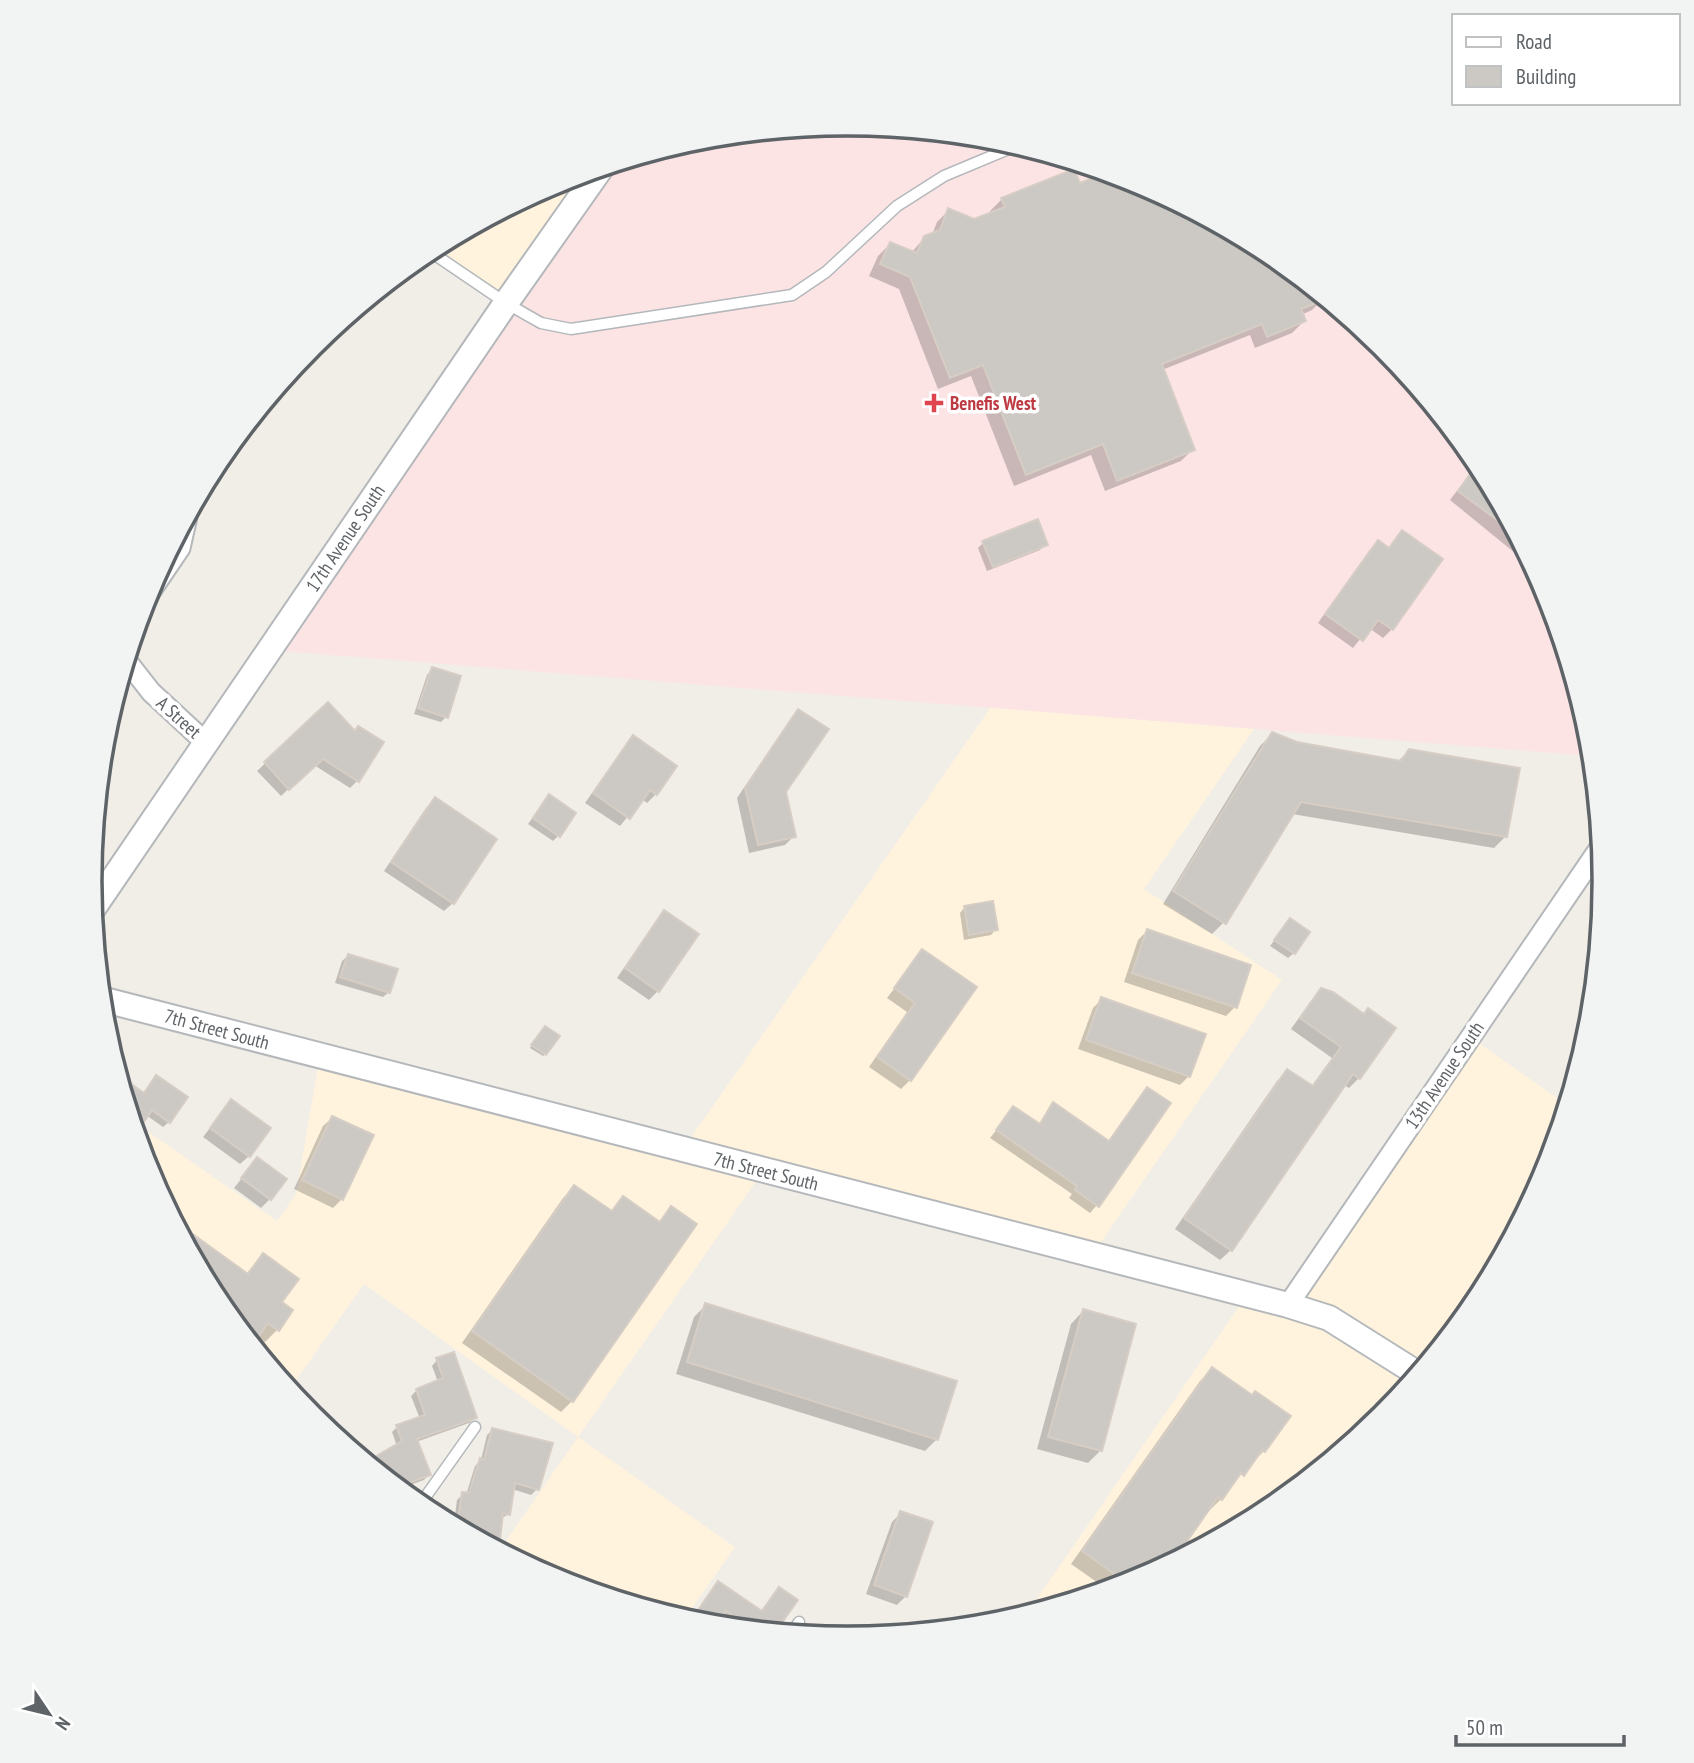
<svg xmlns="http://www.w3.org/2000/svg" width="1694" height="1763" viewBox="0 0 1694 1763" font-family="'PT Sans Narrow',sans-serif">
<rect width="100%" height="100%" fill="#f1ede7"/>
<g fill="#fff3de">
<polygon points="601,168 506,303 429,250 557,181"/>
<polygon points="991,707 1254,729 1144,889 1282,980 1092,1255 764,1170 578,1437 735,1547 684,1620 557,1581 499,1551 578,1437 364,1284 289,1390 217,1302 147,1171 131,1120 277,1221 296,1194 320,1056 683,1149"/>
<polygon points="1470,1037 1567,1105 1547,1172 1477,1303 1383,1418 1268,1512 1137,1582 1025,1616 1247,1295 1288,1306"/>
</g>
<polygon fill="#fce4e5" points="847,124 995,138 1137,182 1268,252 1383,346 1477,461 1547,592 1590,734 1592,756 269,650 601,168 700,138"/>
<g fill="#0003">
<polygon points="1110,173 1137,182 1268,252 1324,298 1312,310 1301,315 1304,321 1292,333 1255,348 1250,335 1162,370 1193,449 1181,461 1105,491 1091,455 1014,486 971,376 938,389 899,289 869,276 878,256 890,244 911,253 925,237 932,235 937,222 949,210 974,221 991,214 990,211 1002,199 1079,186"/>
<polygon points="1478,463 1522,545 1515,553 1450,500"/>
<polygon points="1402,532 1441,559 1392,629 1383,638 1369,628 1353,648 1318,623 1369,551 1378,542 1388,549"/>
<polygon points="983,543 1046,544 1040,550 987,571 978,548"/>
<polygon points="432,669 446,717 441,722 414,714 427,675"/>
<polygon points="328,704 357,781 350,788 314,765 281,796 257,771"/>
<polygon points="799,711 784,791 794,836 785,845 749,853 737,798 790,720"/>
<polygon points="1272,734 1297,744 1397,762 1409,751 1506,836 1494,848 1292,814 1224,922 1212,934 1163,904 1260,746"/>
<polygon points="634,737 656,794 647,803 642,799 620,826 585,803 625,746"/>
<polygon points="435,800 453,903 444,911 384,871 426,808"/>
<polygon points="544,802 558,836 553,841 528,824"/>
<polygon points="965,907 996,929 991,935 964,940 960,913"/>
<polygon points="664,912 658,991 649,1000 617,978 656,921"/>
<polygon points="1290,920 1294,953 1288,958 1270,946"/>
<polygon points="1147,931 1235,1007 1226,1016 1124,982 1138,940"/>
<polygon points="923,951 910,1080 901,1089 869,1067 907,1012 887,998"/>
<polygon points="348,956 389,992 383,997 335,983 342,961"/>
<polygon points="1322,990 1359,1078 1349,1088 1344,1085 1231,1250 1220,1260 1175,1229 1277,1081 1287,1071 1311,1087 1332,1058 1291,1029 1311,1001"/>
<polygon points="1102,999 1189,1076 1180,1085 1078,1049 1093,1008"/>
<polygon points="543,1030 545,1054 543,1056 530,1048"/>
<polygon points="156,1077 169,1122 163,1127 146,1115 137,1126 132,1123 123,1091 143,1094"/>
<polygon points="1147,1089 1097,1205 1090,1213 1069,1198 1072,1194 990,1138 1014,1108 1038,1125 1053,1104 1108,1142"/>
<polygon points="231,1101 249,1156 240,1164 203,1137"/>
<polygon points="332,1118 342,1199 333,1208 294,1189 323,1126"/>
<polygon points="257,1159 270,1199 261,1208 234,1188"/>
<polygon points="574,1187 610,1212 623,1198 658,1222 672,1208 572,1401 561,1412 462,1343 563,1198"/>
<polygon points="174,1222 246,1274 263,1255 280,1303 277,1330 265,1342 257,1336 251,1344 217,1302"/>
<polygon points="706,1305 937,1439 925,1451 676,1374 694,1317"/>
<polygon points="1083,1311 1134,1325 1100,1451 1088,1463 1037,1449 1071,1324"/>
<polygon points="437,1360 475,1418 469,1423 416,1442 429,1474 424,1480 404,1487 409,1498 368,1464 397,1446 392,1432 397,1427 420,1419 411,1396 417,1390 438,1382 432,1366"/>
<polygon points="1212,1369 1264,1451 1230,1486 1221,1499 1209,1511 1207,1510 1137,1582 1103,1592 1101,1585 1071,1564 1200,1381"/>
<polygon points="492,1430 537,1489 531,1495 512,1489 509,1514 500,1519 498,1540 492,1545 446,1522 454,1523 457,1500 463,1494 466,1495 475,1466 481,1460 487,1435"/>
<polygon points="901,1513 906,1596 897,1605 866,1594 892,1522"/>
<polygon points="718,1583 760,1612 779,1589 773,1632 689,1622"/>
</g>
<g fill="#ccc8c3" stroke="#d6cec5" stroke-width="2">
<polygon points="1074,169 1080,183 1107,172 1137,182 1268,252 1326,299 1301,309 1306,321 1267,337 1262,324 1162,364 1195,450 1117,481 1103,444 1026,475 983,365 950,378 910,277 880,264 890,242 917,253 924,236 940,230 948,208 974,219 1005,207 1001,198"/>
<polygon points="1478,463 1516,534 1458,491"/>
<polygon points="1038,519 1048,545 993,567 982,541"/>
<polygon points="1402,530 1443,559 1393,630 1378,620 1363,641 1325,614 1378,540 1389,548"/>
<polygon points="432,667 461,676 448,718 418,708"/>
<polygon points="328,702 355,731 358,726 384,742 359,782 323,759 289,790 264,762"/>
<polygon points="798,709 829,729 786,792 796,837 758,845 745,788"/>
<polygon points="1272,732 1297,742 1401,761 1409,749 1520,768 1507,837 1301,802 1226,924 1173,891"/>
<polygon points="633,735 677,766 657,795 650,790 630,819 593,793"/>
<polygon points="549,794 576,813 560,837 533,818"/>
<polygon points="435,797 497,839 454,904 391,862"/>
<polygon points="993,901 998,930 969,935 964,906"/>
<polygon points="664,910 699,934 659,992 625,968"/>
<polygon points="1290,918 1310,932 1295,954 1274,940"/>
<polygon points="1147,929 1251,965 1237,1008 1132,973"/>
<polygon points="922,949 977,987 911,1081 877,1057 915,1003 894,988"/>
<polygon points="348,954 398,969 390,993 340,977"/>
<polygon points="1321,988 1333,992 1364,1014 1368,1008 1396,1028 1360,1079 1353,1074 1232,1251 1184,1218 1287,1069 1313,1086 1341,1047 1300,1018"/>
<polygon points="1101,997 1206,1034 1190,1077 1086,1040"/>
<polygon points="545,1026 560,1036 546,1055 531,1045"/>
<polygon points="117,1074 144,1093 156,1075 188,1097 170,1123 152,1110 144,1122 129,1112"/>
<polygon points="1147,1087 1171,1103 1099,1207 1075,1190 1077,1186 996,1130 1013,1106 1040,1124 1053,1102 1109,1141"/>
<polygon points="231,1099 271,1128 250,1157 210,1128"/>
<polygon points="332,1116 374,1135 343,1200 302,1180"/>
<polygon points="257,1157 287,1179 271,1200 241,1178"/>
<polygon points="574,1185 612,1211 623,1196 660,1222 671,1206 697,1224 573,1402 472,1331"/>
<polygon points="172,1219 248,1274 263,1253 299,1279 282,1302 293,1310 279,1331 268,1323 252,1346 217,1302"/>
<polygon points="705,1303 957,1381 938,1440 687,1362"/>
<polygon points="1083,1309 1136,1324 1102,1451 1048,1437"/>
<polygon points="454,1352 477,1418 417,1439 431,1475 397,1487 380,1474 371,1459 402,1441 396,1425 425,1415 416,1389 443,1378 436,1358"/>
<polygon points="1212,1367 1252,1395 1255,1391 1291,1416 1265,1452 1262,1450 1244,1476 1241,1473 1222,1500 1218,1497 1172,1563 1137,1582 1116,1588 1113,1573 1082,1551"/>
<polygon points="492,1428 553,1443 539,1490 515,1483 510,1515 503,1513 500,1540 475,1538 457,1528 462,1492 469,1493 480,1458 484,1460"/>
<polygon points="900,1511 933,1522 907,1597 874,1585"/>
<polygon points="718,1581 762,1611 779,1587 798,1600 781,1624 786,1628 784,1633 749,1630 726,1611 715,1626 690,1622"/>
</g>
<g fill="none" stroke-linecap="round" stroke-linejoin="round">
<g stroke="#b4b8bb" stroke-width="13">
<g id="service">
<polyline points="428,250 506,303 541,323 571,329 792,295 826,272 897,206 944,176 1018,145"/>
<polyline points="419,1506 475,1427"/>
<polyline points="791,1634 799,1622"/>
</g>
</g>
<g stroke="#b4b8bb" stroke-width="23">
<g id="minor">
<polyline points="144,601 180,548 187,517"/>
<polyline points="126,660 151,692 205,742"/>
<polyline points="1288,1305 1601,846"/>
</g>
</g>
<g stroke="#b4b8bb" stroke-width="28">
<g id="tertiary">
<polyline points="92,910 506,303 601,168"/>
<polyline points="101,999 1288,1305 1329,1318 1418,1374"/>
</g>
</g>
<use href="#service" stroke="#fff" stroke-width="10"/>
<use href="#minor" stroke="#fff" stroke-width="19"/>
<use href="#tertiary" stroke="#fff" stroke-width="24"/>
</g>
<path fill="#e0444e" stroke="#fff" stroke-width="2.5" d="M930.5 392.5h7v7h7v7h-7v7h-7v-7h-7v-7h7z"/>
<g text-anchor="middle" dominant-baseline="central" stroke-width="7" stroke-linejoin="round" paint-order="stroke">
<g font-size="19" font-weight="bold" fill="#be3a42" stroke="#fff" text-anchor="start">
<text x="950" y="403">Benefis West</text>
</g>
<g font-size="19" fill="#5e6367" stroke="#fff">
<text transform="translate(345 538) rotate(-56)">17th Avenue South</text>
<text transform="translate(179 717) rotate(42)">A Street</text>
<text transform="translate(217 1029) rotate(15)">7th Street South</text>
<text transform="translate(1444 1075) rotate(-56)">13th Avenue South</text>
<text transform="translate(766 1171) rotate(14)">7th Street South</text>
</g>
</g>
<path d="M0 0H1694V1763H0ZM102 881a745 745 0 1 1 1490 0a745 745 0 1 1-1490 0Z" fill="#f2f3f3" fill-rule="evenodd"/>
<path fill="none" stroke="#5e6367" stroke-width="3.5" d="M102 881a745 745 0 1 1 1490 0a745 745 0 1 1-1490 0Z"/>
<rect x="1452" y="14" width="228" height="91" fill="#ffffff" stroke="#bfc1c2" stroke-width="2"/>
<rect x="1466" y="37" width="35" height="10" fill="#ffffff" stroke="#bfc1c2" stroke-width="2"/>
<text x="1516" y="49" font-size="21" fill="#5e6367">Road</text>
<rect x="1466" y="66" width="35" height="21" fill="#ccc8c3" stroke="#bfc1c2" stroke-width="2"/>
<text x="1516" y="84" font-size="21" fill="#5e6367">Building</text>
<g transform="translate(49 1714) rotate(125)" stroke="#ffffff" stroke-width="5" paint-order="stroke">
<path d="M0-5L12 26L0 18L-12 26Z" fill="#5e6367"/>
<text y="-10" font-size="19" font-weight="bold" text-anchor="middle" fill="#5e6367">N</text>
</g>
<path d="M1456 1735v10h168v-10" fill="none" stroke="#5e6367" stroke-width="3.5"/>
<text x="1466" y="1735" font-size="21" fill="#5e6367" stroke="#ffffff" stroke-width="5" paint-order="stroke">50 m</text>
</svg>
